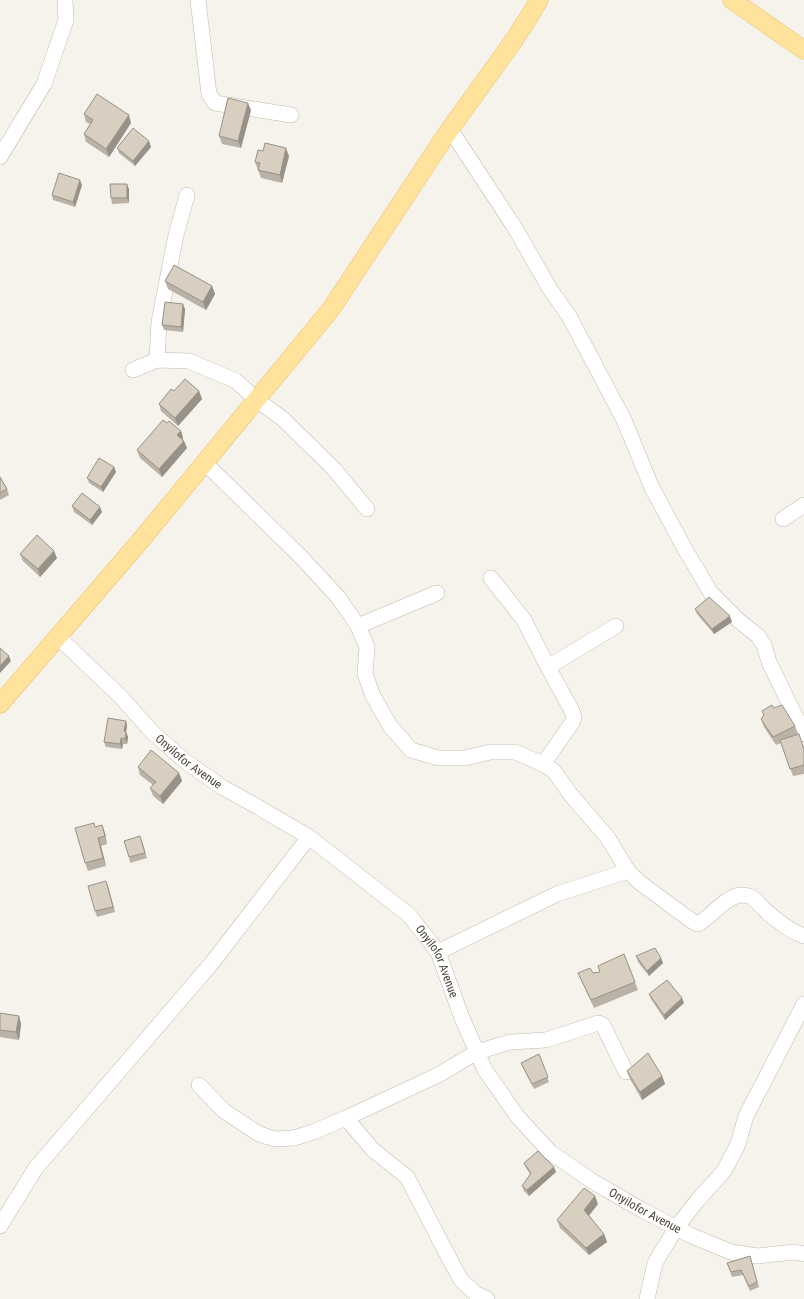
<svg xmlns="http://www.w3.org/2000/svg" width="804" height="1299" viewBox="0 0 804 1299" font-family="'Roboto Condensed',sans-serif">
<rect width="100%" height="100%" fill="#f6f3ec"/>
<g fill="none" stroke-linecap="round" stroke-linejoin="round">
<g stroke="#c2bbae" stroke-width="16">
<g id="minor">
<polyline points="198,0 209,94 215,103 291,115"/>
<polyline points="450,129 515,228 550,289 569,316 624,420 652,488 686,551 711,593 738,620 758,636 764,645 769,662 804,734"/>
<polyline points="0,157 44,84 66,20 65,0"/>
<polyline points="157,360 159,322 176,235 187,195"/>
<polyline points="133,370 157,360 189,361 236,381 257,400 283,419 334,469 367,509"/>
<path d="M205,463L300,556L338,597L358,626L367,647L365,674L373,696L390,726L411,750L438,758H465L490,752H515L543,764L554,771L571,795L608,838L628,871L639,882L692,921L698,924C712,916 723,899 739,895C742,895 748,895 751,897C756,900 761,906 765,910C776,920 790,931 804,936"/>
<polyline points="783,519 804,505"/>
<polyline points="491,578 524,620 548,667 572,711 574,717 572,723 543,764"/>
<polyline points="358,626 437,593"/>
<path id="s1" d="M58,637L120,696L153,733L185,761L222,787L251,803L309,837L409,915L438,952L462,1018L485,1070L517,1116L550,1152L592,1181L642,1210L690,1235L731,1252L757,1256L794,1252L804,1254"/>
<polyline points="548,667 616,626"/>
<polyline points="438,952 557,894 628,871"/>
<polyline points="199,1085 224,1111 259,1134 275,1139 294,1138 313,1132 346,1118 438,1075 477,1052 510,1042 546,1040 598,1023 603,1025 626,1072"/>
<polyline points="346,1118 373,1150 407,1177 447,1254 461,1280 475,1293 487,1299"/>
<polyline points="0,1226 35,1169 211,964 309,837"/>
<polyline points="647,1299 655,1263 676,1228 697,1201 724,1171 738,1144 746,1116 804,1004"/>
</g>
</g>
<g stroke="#e6c16a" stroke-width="19">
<g id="major">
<polyline points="732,0 804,50"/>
<polyline points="0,704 141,540 331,309 450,129 512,43 529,17 539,0"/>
</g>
</g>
<use href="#minor" stroke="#fff" stroke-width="15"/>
<use href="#major" stroke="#ffe39c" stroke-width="18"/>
</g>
<g fill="#bab2a6">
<polygon points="251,110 241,148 222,144 219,136"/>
<polygon points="84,114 131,123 109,157 86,142 84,134 90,124 86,122"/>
<polygon points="149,141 151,147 135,166 119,153 117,148"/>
<polygon points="289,156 282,183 261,178 255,162"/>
<polygon points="82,185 75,207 53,200 52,195"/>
<polygon points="129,189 129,203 112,204 111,198"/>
<polygon points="165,281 212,286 215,294 206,310 168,289"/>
<polygon points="185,309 183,332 164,330 162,325"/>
<polygon points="174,391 199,391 202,399 178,426 161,411 159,404"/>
<polygon points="167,423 181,431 183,438 183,439 187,448 162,477 140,458 137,450"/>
<polygon points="114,467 116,472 103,492 89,483 87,478"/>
<polygon points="0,477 7,489 9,495 0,500"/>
<polygon points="72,506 102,512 92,525 74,512"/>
<polygon points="20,554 57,558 40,577 23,561"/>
<polygon points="695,609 732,622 714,634 697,614"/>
<polygon points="774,708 795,726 804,748 804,774 793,776 781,743 776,745 764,727 761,719 764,716 762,711"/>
<polygon points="126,721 127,726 126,732 128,737 127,744 123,744 122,749 106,747 104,742"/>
<polygon points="138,767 179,773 182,781 163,804 153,796 150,788 153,785 140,775"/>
<polygon points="95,827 105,833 107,844 101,846 106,866 88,871 85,863"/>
<polygon points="142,841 147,858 130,863 129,857"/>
<polygon points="106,881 115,912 97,917 95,911"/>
<polygon points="624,954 638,990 594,1008 581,980 578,973 593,973 600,972"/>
<polygon points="636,956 663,963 649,976 638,962"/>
<polygon points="649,994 684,1003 665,1020 651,999"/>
<polygon points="0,1013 19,1016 21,1024 19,1040 0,1037"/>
<polygon points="539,1054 549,1082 534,1089 523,1068 521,1063"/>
<polygon points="627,1071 662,1076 665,1084 642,1100 630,1079"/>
<polygon points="524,1163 556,1172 529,1196 524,1191 522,1186 531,1175 526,1168"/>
<polygon points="598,1204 589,1215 604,1234 607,1242 589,1255 560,1228 557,1220"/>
<polygon points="750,1256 759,1287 750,1291 743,1275 732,1277 727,1263"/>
</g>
<g fill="#979187">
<polygon points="248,103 251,110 241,148 238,141"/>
<polygon points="129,115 131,123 109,157 106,149"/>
<polygon points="149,141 151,147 135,166 133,161"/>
<polygon points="286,148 289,156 282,183 280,175"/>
<polygon points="80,180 82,185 75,207 73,202"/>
<polygon points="127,184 129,189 129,203 127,198"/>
<polygon points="212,286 215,294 206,310 203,302"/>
<polygon points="183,304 185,309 183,332 181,327"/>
<polygon points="199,391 202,399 178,426 175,418"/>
<polygon points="181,431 183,438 180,442 177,435"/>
<polygon points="184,441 187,448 162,477 159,469"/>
<polygon points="114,467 116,472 103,492 101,487"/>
<polygon points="100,507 102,512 92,525 90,520"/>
<polygon points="54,551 57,558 40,577 38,569"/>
<polygon points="730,616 732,622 714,634 712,629"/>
<polygon points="9,656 11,661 0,673 0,666"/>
<polygon points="126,721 127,726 126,732 128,737 127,744 125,739 124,731"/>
<polygon points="121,738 123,744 122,749 120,744"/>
<polygon points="179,773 182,781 163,804 160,796"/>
<polygon points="102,825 105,833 107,844 105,836"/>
<polygon points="98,838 101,846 106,866 103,858"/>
<polygon points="106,881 108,886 115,912 113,907"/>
<polygon points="661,958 663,963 649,976 647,971"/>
<polygon points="682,998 684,1003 665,1020 664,1015"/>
<polygon points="19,1016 21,1024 19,1040 16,1032"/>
<polygon points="662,1076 665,1084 642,1100 640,1092"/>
<polygon points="554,1167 556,1172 529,1196 527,1190"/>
<polygon points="595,1196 598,1204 587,1218 584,1210"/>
<polygon points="604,1234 607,1242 589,1255 586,1248"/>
</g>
<g fill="#d8cfc1" stroke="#979187">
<polygon points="97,94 129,115 106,149 84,134 93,120 84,114"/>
<polygon points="228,98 248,103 238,141 219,136"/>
<polygon points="133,128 149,141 133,161 117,148"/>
<polygon points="265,143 286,148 280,175 258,170 260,163 255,162 258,150 263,151"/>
<polygon points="59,173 80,180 73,202 52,195"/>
<polygon points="110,184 127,184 127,198 111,198"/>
<polygon points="174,265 212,286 203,302 165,281"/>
<polygon points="165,302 183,304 181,327 162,325"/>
<polygon points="185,379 199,391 175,418 159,404 171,389 174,391"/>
<polygon points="163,420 167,423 169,421 181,431 177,435 184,441 159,469 137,450"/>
<polygon points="99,458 114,467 101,487 87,478"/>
<polygon points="0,477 7,489 0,493"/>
<polygon points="82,493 100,507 90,520 72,506"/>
<polygon points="37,535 54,551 38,569 20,554"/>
<polygon points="709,597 730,616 712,629 695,609"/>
<polygon points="0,648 9,656 0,666"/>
<polygon points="772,705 774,708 782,705 795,726 773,737 761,719 764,715 762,711"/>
<polygon points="108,718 126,721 124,731 126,732 125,739 121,738 120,744 104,742"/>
<polygon points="799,734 804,749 804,765 790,769 780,740"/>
<polygon points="151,750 179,773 160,796 150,788 156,782 138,767"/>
<polygon points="94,823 95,827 102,825 105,836 98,838 103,858 85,863 75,828"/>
<polygon points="140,836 145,853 129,857 124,841"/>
<polygon points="106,881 113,907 95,911 88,886"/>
<polygon points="655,948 661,958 647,971 636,956"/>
<polygon points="624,954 635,982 591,1000 578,973 590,968 593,973 600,972 598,966"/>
<polygon points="667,980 682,998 664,1015 649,994"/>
<polygon points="0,1013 19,1016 16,1032 0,1030"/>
<polygon points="648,1053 662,1076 640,1092 627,1071"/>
<polygon points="539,1054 548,1077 532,1084 521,1063"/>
<polygon points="538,1151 554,1167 527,1190 522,1186 531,1173 524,1163"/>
<polygon points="584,1188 595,1196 584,1210 604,1234 586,1248 557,1220"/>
<polygon points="750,1256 757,1282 749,1286 741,1270 731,1272 727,1263"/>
</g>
<g text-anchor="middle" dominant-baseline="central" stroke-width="3" stroke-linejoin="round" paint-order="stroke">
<g font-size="12" fill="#4b4439" stroke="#fff">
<text stroke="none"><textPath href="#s1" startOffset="181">Onyilofor Avenue</textPath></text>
<text stroke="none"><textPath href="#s1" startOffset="505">Onyilofor Avenue</textPath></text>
<text stroke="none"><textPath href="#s1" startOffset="841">Onyilofor Avenue</textPath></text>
</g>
</g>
</svg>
